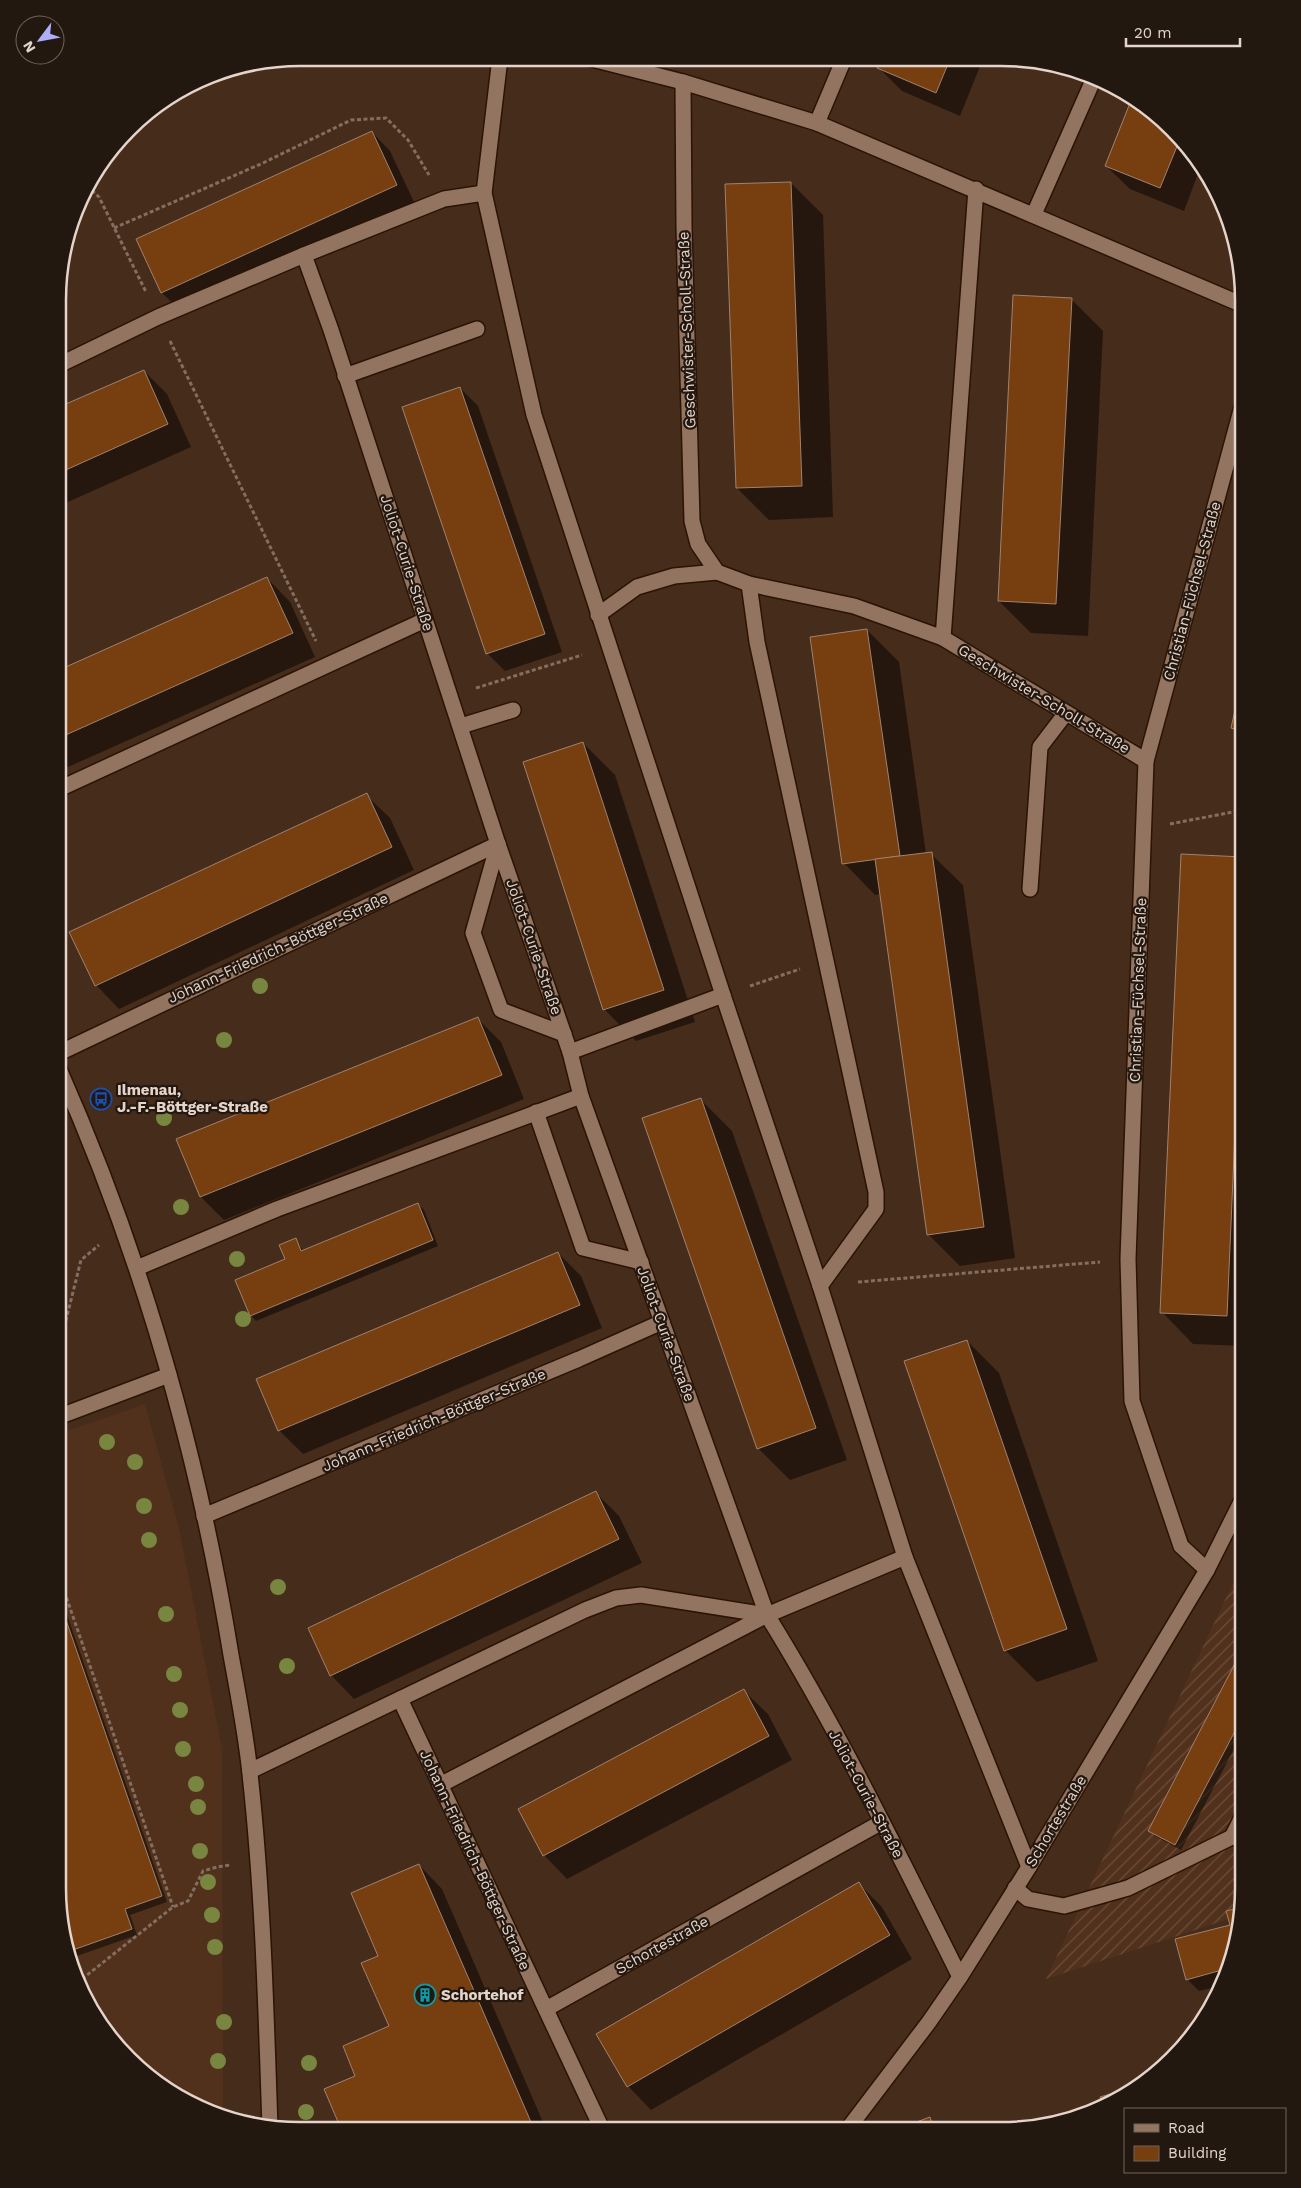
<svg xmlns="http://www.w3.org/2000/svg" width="1301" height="2188" viewBox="0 0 1301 2188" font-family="'Work Sans',sans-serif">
<defs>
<pattern id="industrial-furrows" width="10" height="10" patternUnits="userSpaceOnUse" patternTransform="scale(1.25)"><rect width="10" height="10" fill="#51311c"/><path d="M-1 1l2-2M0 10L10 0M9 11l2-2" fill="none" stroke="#6a4e3c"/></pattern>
</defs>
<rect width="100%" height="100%" fill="#462c1b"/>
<polygon fill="#51311c" points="145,1404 179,1528 222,1749 223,2116 207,2112 153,2081 107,2035 76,1981 58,1888 58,1434"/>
<polygon fill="url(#industrial-furrows)" points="1243,1562 1243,1904 1241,1915 1046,1979"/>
<g fill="#0007">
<polygon points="883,59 983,59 960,116 902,91 879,68"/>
<polygon points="1132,98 1149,108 1194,153 1201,166 1184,211 1130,189 1106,166"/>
<polygon points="372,132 390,151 415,204 181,311 162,293 138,240"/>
<polygon points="791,183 823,215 833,517 769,520 737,488"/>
<polygon points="1071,299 1103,331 1088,636 1031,633 999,601"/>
<polygon points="144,371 167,394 191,447 59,506 59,409"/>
<polygon points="460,388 478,406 562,652 505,671 487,653"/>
<polygon points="267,578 290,602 315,657 59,771 59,671"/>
<polygon points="867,630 899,662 926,854 931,854 963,885 1015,1258 960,1266 928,1234 881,894 875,895 844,863"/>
<polygon points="1243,680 1243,739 1232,728"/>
<polygon points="583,743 615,775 695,1022 636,1041 605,1010 525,762"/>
<polygon points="366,795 390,818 414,870 119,1009 96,985"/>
<polygon points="1182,855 1243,858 1243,1346 1193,1344 1162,1312"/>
<polygon points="478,1019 501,1042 524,1099 224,1220 201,1197 178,1140"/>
<polygon points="700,1099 732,1131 847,1460 790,1480 758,1448"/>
<polygon points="418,1204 424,1210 438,1246 256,1321 251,1315 286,1260 295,1240 304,1252"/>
<polygon points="558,1253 581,1276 602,1328 303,1454 280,1431 258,1380"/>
<polygon points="967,1341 999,1373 1098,1661 1037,1682 1005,1650"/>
<polygon points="596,1493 619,1516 642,1563 354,1699 331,1675"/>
<polygon points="58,1589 167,1902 130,1915 137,1935 71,1958 58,1888"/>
<polygon points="1243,1651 1243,1732 1181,1850 1155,1836 1149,1830"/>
<polygon points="744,1691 768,1714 792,1760 567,1879 544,1855"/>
<polygon points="419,1865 442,1889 546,2129 342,2129 357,2076 390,2027 380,1957"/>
<polygon points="859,1884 882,1907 912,1959 651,2110 628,2086"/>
<polygon points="1242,1909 1231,1966 1220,1986 1199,1991 1187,1979 1231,1926 1228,1912"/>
<polygon points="929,2119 937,2130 899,2130"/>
</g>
<g fill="#773e10" stroke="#a0826f">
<polygon points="881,59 950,59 936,93 877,68"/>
<polygon points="1132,98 1149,108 1180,139 1160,188 1105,166"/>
<polygon points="372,131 397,185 161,293 136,239"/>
<polygon points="791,182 802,486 736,488 725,184"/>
<polygon points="1013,295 1072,298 1056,604 998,601"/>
<polygon points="144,370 168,424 59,473 59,407"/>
<polygon points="460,387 545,634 486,654 402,407"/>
<polygon points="267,577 293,633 59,738 59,670"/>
<polygon points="867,629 900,856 842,864 810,637"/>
<polygon points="1243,675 1243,732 1231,728"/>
<polygon points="583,742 664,990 603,1010 523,762"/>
<polygon points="367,793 392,847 95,986 69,932"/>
<polygon points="932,852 984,1227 927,1235 875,859"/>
<polygon points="1181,854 1243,857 1243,947 1227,1316 1160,1313"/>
<polygon points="478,1017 502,1075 200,1197 176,1139"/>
<polygon points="701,1098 816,1428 757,1449 642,1118"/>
<polygon points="418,1203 433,1240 250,1316 235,1280 285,1259 279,1245 296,1238 301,1251"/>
<polygon points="558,1252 580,1305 278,1431 256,1379"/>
<polygon points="967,1340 1067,1629 1004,1651 904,1361"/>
<polygon points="596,1491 619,1539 330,1676 308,1628"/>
<polygon points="58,1597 162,1896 125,1909 132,1929 70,1951 58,1888"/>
<polygon points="1243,1648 1243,1716 1175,1845 1148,1831"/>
<polygon points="744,1689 769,1736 543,1856 518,1809"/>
<polygon points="419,1864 534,2129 341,2129 324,2089 355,2076 343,2046 389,2026 361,1963 378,1956 351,1893"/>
<polygon points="859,1882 890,1935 627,2087 596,2034"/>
<polygon points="1242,1907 1229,1968 1186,1980 1175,1939 1230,1925 1226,1911"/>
<polygon points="1141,2085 1103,2107 1100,2097"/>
<polygon points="1065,2116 1065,2118 1040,2123"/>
<polygon points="930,2117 934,2130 895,2130"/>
</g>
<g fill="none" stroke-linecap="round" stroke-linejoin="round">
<g stroke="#2b1404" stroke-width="18">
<g id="minor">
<polyline points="500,58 484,193 534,415 723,995 820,1286 905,1557 1029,1867"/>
<polyline points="588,58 683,82 817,123 1243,305"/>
<polyline points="683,82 684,227 692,521 698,544 717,572 749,584 854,606 943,638 1146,761"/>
<polyline points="817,123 844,59"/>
<path d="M484,193L444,199L304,255L331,330L498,844L570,1052L581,1096L767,1615C839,1731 899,1855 960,1977"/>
<polyline points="1034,214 1095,76"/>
<polyline points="59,365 158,317 304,255"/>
<polyline points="345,376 477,329"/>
<polyline points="749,584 757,642 876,1192 876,1209 820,1286"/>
<polyline points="598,615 637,587 674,576 717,572"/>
<polyline points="943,638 976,189"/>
<polyline points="461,726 513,710"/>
<polyline points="59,789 425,620"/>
<polyline points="498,844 473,933 501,1010 564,1034"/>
<polyline points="1030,889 1040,747 1066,713"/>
<polyline points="570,1052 723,995"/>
<polyline points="59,1053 498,844"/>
<path d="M59,1069C142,1256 198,1453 231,1655C238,1694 246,1734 250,1774C263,1892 266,2010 270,2128"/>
<polyline points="536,1112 583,1248 641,1262"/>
<polyline points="137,1268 277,1209 581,1096"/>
<polyline points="58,1417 169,1375"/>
<polyline points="204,1516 579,1359 662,1322"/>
<polyline points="1207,1570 1181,1546 1132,1401 1128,1259 1146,761 1243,403"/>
<polyline points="400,1699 602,2129"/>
<polyline points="250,1771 585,1610 616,1598 641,1595 767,1615"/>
<polyline points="440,1785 767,1615 905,1557"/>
<polyline points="1232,1837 1243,1815"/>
<polyline points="1015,1888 1028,1899 1064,1906 1128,1888 1232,1837 1243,1839"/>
<polyline points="546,2009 882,1822"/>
<polyline points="847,2130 929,2022 960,1977 1029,1867 1207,1570 1243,1498"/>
</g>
</g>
<g stroke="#846e60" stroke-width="3" stroke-dasharray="4 2.5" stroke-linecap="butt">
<polyline points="87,186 99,197 146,292"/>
<polyline points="114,228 263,163 351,120 386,118 408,140 429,175"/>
<polyline points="170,341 316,641"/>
<polyline points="476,688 582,655"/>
<polyline points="1170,824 1243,810"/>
<polyline points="750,986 800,969"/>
<polyline points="858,1282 1100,1262"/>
<polyline points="58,1331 65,1324 81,1260 99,1245"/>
<polyline points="58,1573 173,1907"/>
<polyline points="77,1983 173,1907 188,1901 203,1871 217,1867 230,1865"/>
</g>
<use href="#minor" stroke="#927461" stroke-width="15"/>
</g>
<g fill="#788640">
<circle cx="260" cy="986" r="8"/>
<circle cx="224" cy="1040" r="8"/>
<circle cx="164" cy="1118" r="8"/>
<circle cx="181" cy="1207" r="8"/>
<circle cx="237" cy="1259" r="8"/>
<circle cx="243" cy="1319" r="8"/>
<circle cx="107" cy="1442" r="8"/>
<circle cx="135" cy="1462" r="8"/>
<circle cx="144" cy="1506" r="8"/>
<circle cx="149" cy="1540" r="8"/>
<circle cx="278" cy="1587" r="8"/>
<circle cx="166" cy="1614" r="8"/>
<circle cx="287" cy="1666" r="8"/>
<circle cx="174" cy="1674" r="8"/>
<circle cx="180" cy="1710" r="8"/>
<circle cx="183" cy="1749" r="8"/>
<circle cx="196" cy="1784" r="8"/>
<circle cx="198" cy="1807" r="8"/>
<circle cx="200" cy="1851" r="8"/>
<circle cx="208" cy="1882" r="8"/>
<circle cx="212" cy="1915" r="8"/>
<circle cx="215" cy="1947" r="8"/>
<circle cx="224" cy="2022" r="8"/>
<circle cx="218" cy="2061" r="8"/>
<circle cx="309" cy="2063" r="8"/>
<circle cx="306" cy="2112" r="8"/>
</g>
<defs>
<g id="bus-ring" transform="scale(1.125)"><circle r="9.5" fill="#231810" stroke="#1a4fb4" stroke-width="1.5"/><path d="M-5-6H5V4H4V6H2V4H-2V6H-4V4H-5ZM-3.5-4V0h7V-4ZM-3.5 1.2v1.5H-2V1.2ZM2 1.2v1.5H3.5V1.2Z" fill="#1a4fb4"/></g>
<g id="building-ring" transform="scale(1.125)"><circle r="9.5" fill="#231810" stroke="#0f9aa8" stroke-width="1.5"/><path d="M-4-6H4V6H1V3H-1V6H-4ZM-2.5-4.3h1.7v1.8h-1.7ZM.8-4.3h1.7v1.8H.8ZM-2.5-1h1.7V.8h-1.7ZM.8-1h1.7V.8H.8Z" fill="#0f9aa8"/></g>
</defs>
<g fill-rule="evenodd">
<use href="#bus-ring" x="101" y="1099"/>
<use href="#building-ring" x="425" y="1995"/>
</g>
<g text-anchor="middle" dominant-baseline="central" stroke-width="4.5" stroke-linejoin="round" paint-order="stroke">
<g font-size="15" fill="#e5d4ca" stroke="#231810">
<text transform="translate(687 330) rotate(-92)">Geschwister-Scholl-Straße</text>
<text transform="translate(407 563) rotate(72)">Joliot-Curie-Straße</text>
<text transform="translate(1192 591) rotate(-75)">Christian-Füchsel-Straße</text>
<text transform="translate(1044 699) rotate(31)">Geschwister-Scholl-Straße</text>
<text transform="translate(534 947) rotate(71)">Joliot-Curie-Straße</text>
<text transform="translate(278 948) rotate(-25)">Johann-Friedrich-Böttger-Straße</text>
<text transform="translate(1138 990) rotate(-88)">Christian-Füchsel-Straße</text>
<text transform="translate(666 1334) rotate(70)">Joliot-Curie-Straße</text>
<text transform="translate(434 1420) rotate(-23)">Johann-Friedrich-Böttger-Straße</text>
<text transform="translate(866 1794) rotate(62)">Joliot-Curie-Straße</text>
<text transform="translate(1056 1821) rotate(-59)">Schortestraße</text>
<text transform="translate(475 1860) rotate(65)">Johann-Friedrich-Böttger-Straße</text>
<text transform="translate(662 1945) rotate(-29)">Schortestraße</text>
</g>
<g font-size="15" font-weight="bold" fill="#e5d4ca" stroke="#231810" text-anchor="start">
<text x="117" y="1090">Ilmenau,<tspan x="117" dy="17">J.-F.-Böttger-Straße</tspan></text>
<text x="441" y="1995">Schortehof</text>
</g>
</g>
<path d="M0 0H1301V2188H0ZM300 66H1001A234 234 0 0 1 1235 300V1888A234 234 0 0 1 1001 2122H300A234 234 0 0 1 66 1888V300A234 234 0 0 1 300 66Z" fill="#231810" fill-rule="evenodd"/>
<path fill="none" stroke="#e5d4ca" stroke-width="2.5" d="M300 66H1001A234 234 0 0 1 1235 300V1888A234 234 0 0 1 1001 2122H300A234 234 0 0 1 66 1888V300A234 234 0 0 1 300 66Z"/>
<rect x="1124" y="2108" width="162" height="65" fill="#231810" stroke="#71635a"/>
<rect x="1134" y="2124" width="25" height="8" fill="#927461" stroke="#71635a"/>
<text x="1168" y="2133" font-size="15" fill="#e5d4ca">Road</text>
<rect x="1134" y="2146" width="25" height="15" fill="#773e10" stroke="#71635a"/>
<text x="1168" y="2158" font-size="15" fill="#e5d4ca">Building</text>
<g transform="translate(40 40) rotate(238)"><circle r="24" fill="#231810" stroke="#71635a"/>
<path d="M0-4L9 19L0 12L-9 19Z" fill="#aeaefa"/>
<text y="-8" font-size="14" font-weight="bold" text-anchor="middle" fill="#e5d4ca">N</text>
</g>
<path d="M1126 38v8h114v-8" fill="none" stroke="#e5d4ca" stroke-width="2.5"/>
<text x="1134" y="38" font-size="15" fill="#e5d4ca" stroke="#231810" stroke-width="4" paint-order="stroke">20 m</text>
</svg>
